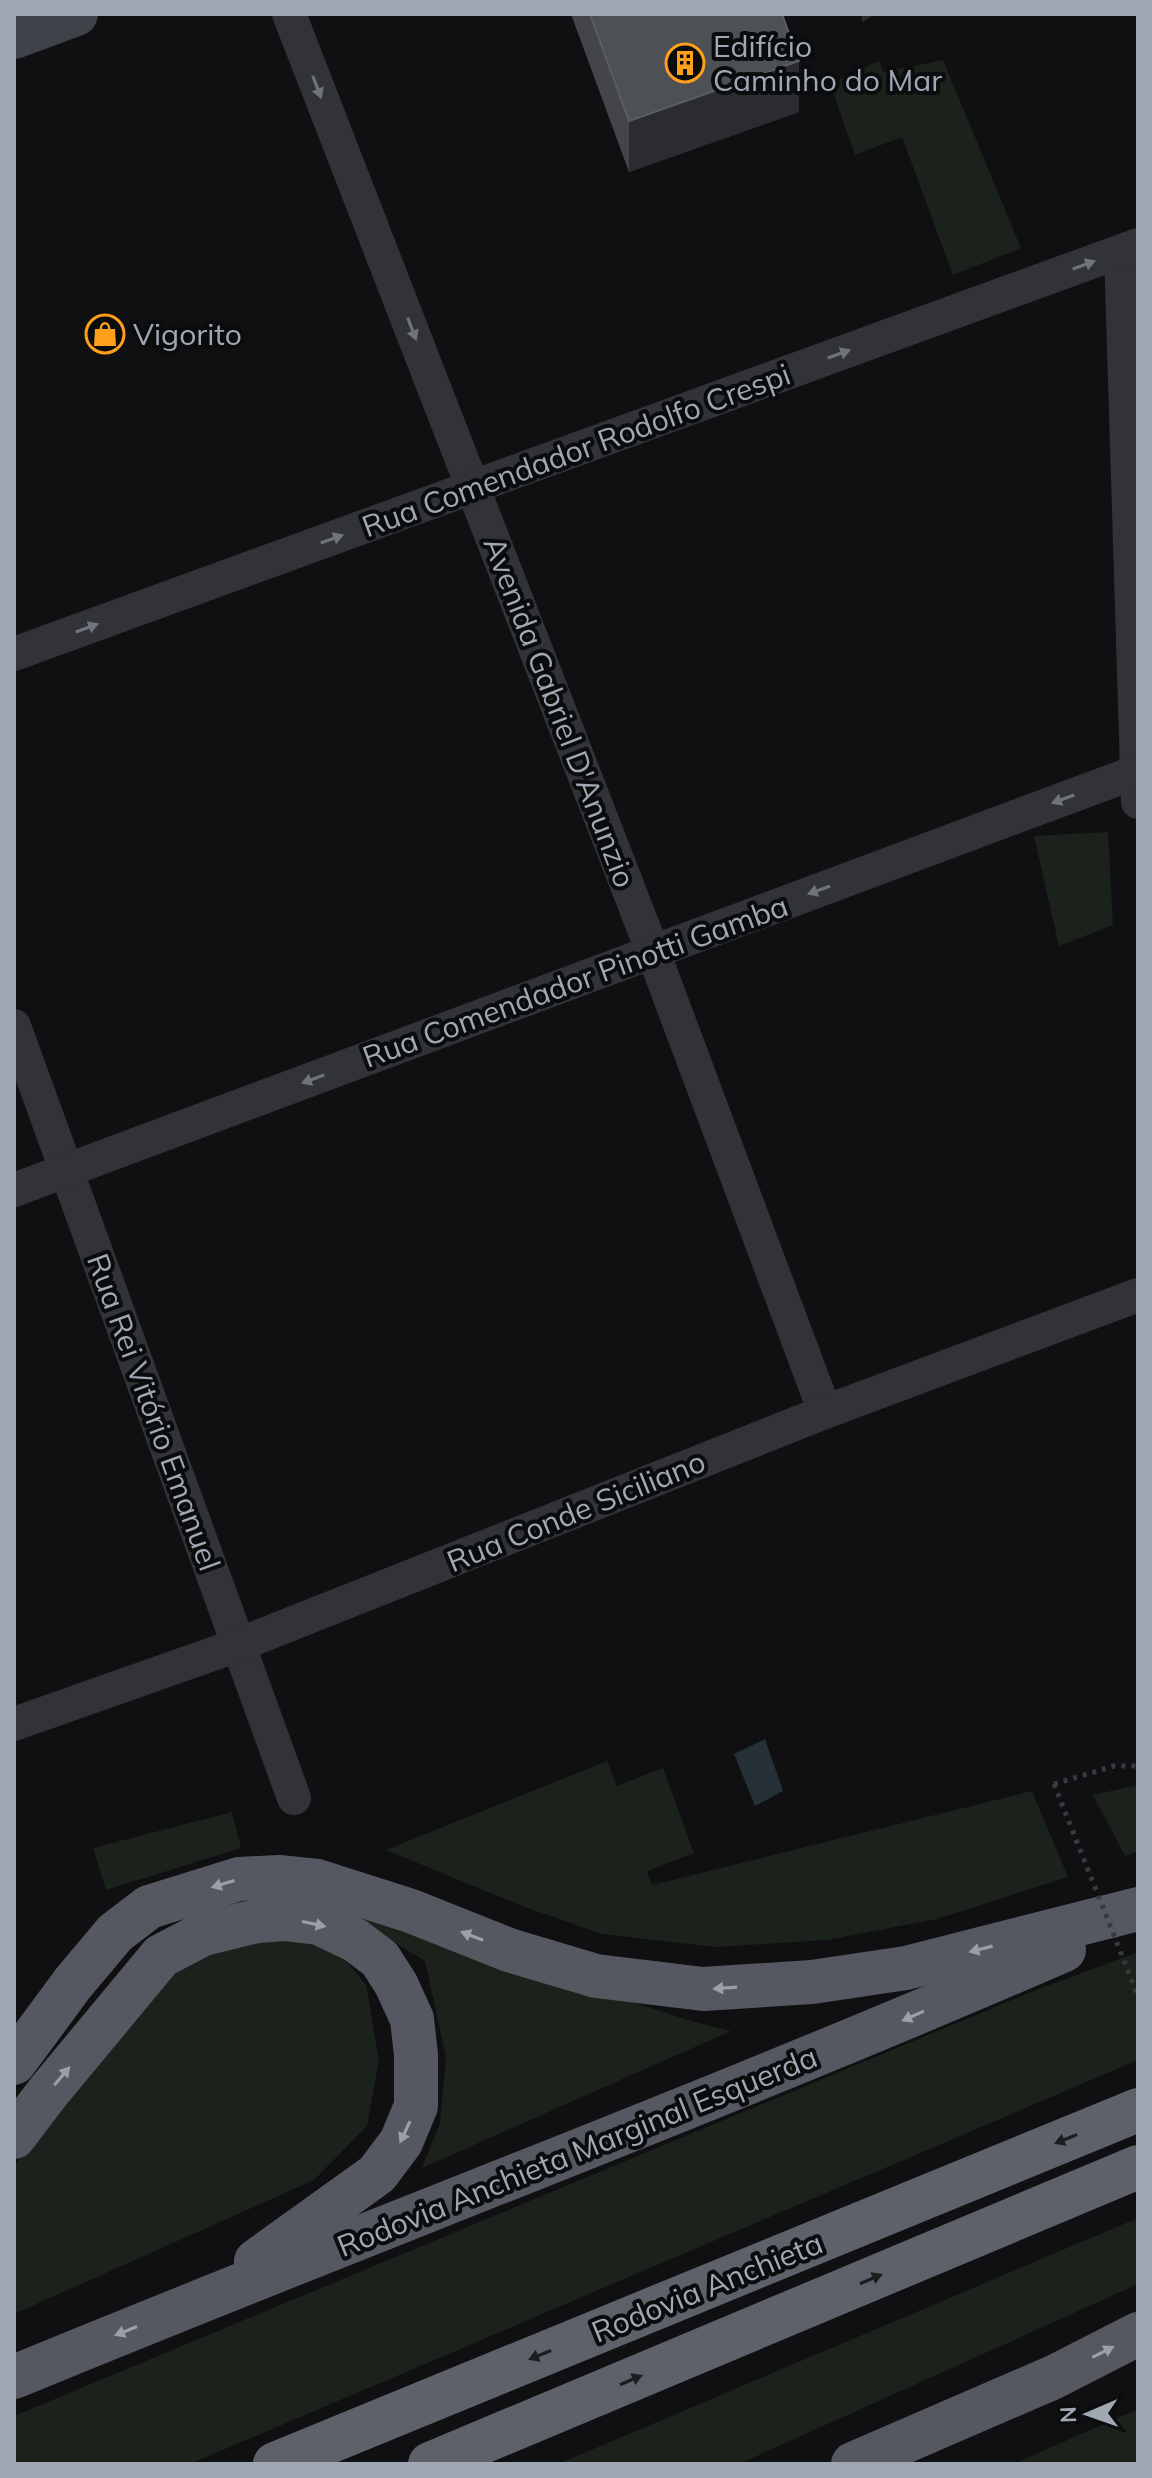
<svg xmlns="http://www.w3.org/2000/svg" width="1152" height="2478" viewBox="0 0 1152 2478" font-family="Mulish,sans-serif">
<rect width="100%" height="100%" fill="#101012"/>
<g fill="#1a221b">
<polygon points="943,60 1021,248 953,275 902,137 855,155 830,84 879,61 883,72"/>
<polygon points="1108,832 1113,925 1059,946 1034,836"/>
<polygon points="607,1761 617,1786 663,1768 694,1853 647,1871 652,1885 1032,1791 1068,1877 937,1919 827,1940 715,1947 602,1934 522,1906 386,1850"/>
<polygon points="1138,1785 1138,1852 1125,1856 1093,1795"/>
<polygon points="232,1812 241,1848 106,1890 93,1848"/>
<polygon points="322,1898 441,1939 684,2019 731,2031 422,2168 440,2123 446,2057 425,1961"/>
<polygon points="296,1931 338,1952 366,1985 379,2060 367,2126 314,2180 14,2314 14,2166 159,1976 204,1944"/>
<polygon points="1138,1952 1138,2060 190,2464 14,2464 14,2416 1031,1992"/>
<polygon points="1138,2218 1138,2284 739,2464 558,2464"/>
<polygon points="1138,2409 1138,2464 1013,2464"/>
</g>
<polygon fill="#263037" points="765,1739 783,1791 755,1806 734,1754"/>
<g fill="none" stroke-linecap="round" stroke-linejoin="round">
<polyline stroke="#373a3e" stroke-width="5" stroke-dasharray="4 6" stroke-linecap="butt" points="1054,1784 1114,1766 1138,1766"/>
<g stroke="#313337" stroke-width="34">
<polyline points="289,14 653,952 825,1412"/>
<polyline points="1121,252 1138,802"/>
<polyline points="14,654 1138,245"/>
<polyline points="14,1026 294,1798"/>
<polyline points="14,1190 1136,772"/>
<polyline points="14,1724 238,1645 825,1412 1138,1295"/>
</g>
<polyline stroke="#3f4248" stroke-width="44" points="14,37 76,14"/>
<g stroke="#555860" stroke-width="44">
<polyline points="14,2063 73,1983 115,1933 149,1907 239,1879 279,1877 317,1881 411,1911 509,1950 596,1976 703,1989 812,1982 906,1968 1138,1909"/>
<polyline points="14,2137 49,2091 161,1956 203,1934 257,1921 284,1919 319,1923 355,1940 380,1959 396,1984 412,2019 416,2055 416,2106 401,2142 377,2174 256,2261"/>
<path d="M14,2377C363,2233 717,2101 1064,1950"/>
<polyline points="853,2464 1054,2377 1138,2334"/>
</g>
<g stroke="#5d6169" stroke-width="44">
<polyline points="275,2464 1138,2110"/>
<polyline points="430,2464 1138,2167"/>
</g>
<polyline stroke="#373a3e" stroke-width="5" stroke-dasharray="4 6" stroke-linecap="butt" points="1054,1784 1138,1996"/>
</g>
<polygon fill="#43454a" points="571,14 782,14 799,112 629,172"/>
<g fill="#2a2c2f">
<polygon points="862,14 875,14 862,22"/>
<polygon points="799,61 799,112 629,172 629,121"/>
</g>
<polygon fill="#4d5055" stroke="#5a5e64" stroke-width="2" points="590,14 782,14 799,61 629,121"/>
<defs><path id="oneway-solid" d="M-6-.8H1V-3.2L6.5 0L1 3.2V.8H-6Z" transform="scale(2)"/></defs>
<g fill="#6e737c">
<use href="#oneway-solid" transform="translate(317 87) rotate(69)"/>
<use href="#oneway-solid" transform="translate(1084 265) rotate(-20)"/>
<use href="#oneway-solid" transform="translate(412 329) rotate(69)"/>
<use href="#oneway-solid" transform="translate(839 354) rotate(-20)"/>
<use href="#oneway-solid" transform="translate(332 539) rotate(-20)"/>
<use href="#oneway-solid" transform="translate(87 628) rotate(-20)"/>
<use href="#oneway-solid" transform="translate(1063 799) rotate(160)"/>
<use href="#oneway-solid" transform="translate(819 890) rotate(160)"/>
<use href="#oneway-solid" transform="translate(313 1079) rotate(160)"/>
</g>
<g fill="#98a0ac">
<use href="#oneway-solid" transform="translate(223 1884) rotate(163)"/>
<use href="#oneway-solid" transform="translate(314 1924) rotate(12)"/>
<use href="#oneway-solid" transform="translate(472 1936) rotate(-159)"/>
<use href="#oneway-solid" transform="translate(981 1949) rotate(166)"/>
<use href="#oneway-solid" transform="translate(725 1988) rotate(176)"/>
<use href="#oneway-solid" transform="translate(913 2016) rotate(156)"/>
<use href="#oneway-solid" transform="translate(62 2076) rotate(-50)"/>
<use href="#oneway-solid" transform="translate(405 2132) rotate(115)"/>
<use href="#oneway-solid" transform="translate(126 2331) rotate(158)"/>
<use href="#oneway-solid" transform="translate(1103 2352) rotate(-27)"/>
</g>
<g fill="#1b1d1f">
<use href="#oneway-solid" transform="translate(1066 2139) rotate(158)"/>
<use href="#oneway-solid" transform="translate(871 2279) rotate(-23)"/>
<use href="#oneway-solid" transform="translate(540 2355) rotate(158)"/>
<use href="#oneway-solid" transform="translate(631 2380) rotate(-23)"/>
</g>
<defs>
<g id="building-ring" transform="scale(2)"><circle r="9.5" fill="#0b0c0d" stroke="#ffa01b" stroke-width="1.5"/><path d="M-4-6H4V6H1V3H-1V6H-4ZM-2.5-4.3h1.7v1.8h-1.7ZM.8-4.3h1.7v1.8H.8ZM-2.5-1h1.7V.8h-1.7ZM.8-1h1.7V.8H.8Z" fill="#ffa01b"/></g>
<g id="shop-ring" transform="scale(2)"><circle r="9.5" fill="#0b0c0d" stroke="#ffa01b" stroke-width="1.5"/><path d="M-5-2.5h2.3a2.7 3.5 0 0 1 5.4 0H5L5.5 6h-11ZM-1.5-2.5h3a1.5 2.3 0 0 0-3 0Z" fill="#ffa01b"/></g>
</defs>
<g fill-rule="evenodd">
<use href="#building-ring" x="685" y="63"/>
<use href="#shop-ring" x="105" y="334"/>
</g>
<g text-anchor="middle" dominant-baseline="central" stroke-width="8" stroke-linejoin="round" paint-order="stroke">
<g font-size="30" fill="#a0a8b4" stroke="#0b0c0d" text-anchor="start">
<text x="713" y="46">Edifício<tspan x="713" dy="34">Caminho do Mar</tspan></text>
<text x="133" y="334">Vigorito</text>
</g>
<g font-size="30" fill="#a0a8b4" stroke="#0b0c0d">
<text transform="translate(576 450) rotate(-20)">Rua Comendador Rodolfo Crespi</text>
<text transform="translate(560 712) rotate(69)">Avenida Gabriel D'Anunzio</text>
<text transform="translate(575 981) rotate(-20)">Rua Comendador Pinotti Gamba</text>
<text transform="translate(154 1412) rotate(70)">Rua Rei Vitório Emanuel</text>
<text transform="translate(576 1511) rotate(-22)">Rua Conde Siciliano</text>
<text transform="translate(577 2151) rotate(-22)">Rodovia Anchieta Marginal Esquerda</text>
<text transform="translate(707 2287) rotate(-22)">Rodovia Anchieta</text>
</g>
</g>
<rect width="1152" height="2478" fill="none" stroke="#a0a8b4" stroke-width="32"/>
<g transform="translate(1088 2414) rotate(268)" stroke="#0b0c0d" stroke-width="6" paint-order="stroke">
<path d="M0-6L14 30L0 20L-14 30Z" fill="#a0a8b4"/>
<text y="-12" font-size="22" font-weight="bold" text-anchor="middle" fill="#a0a8b4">N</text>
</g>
</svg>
